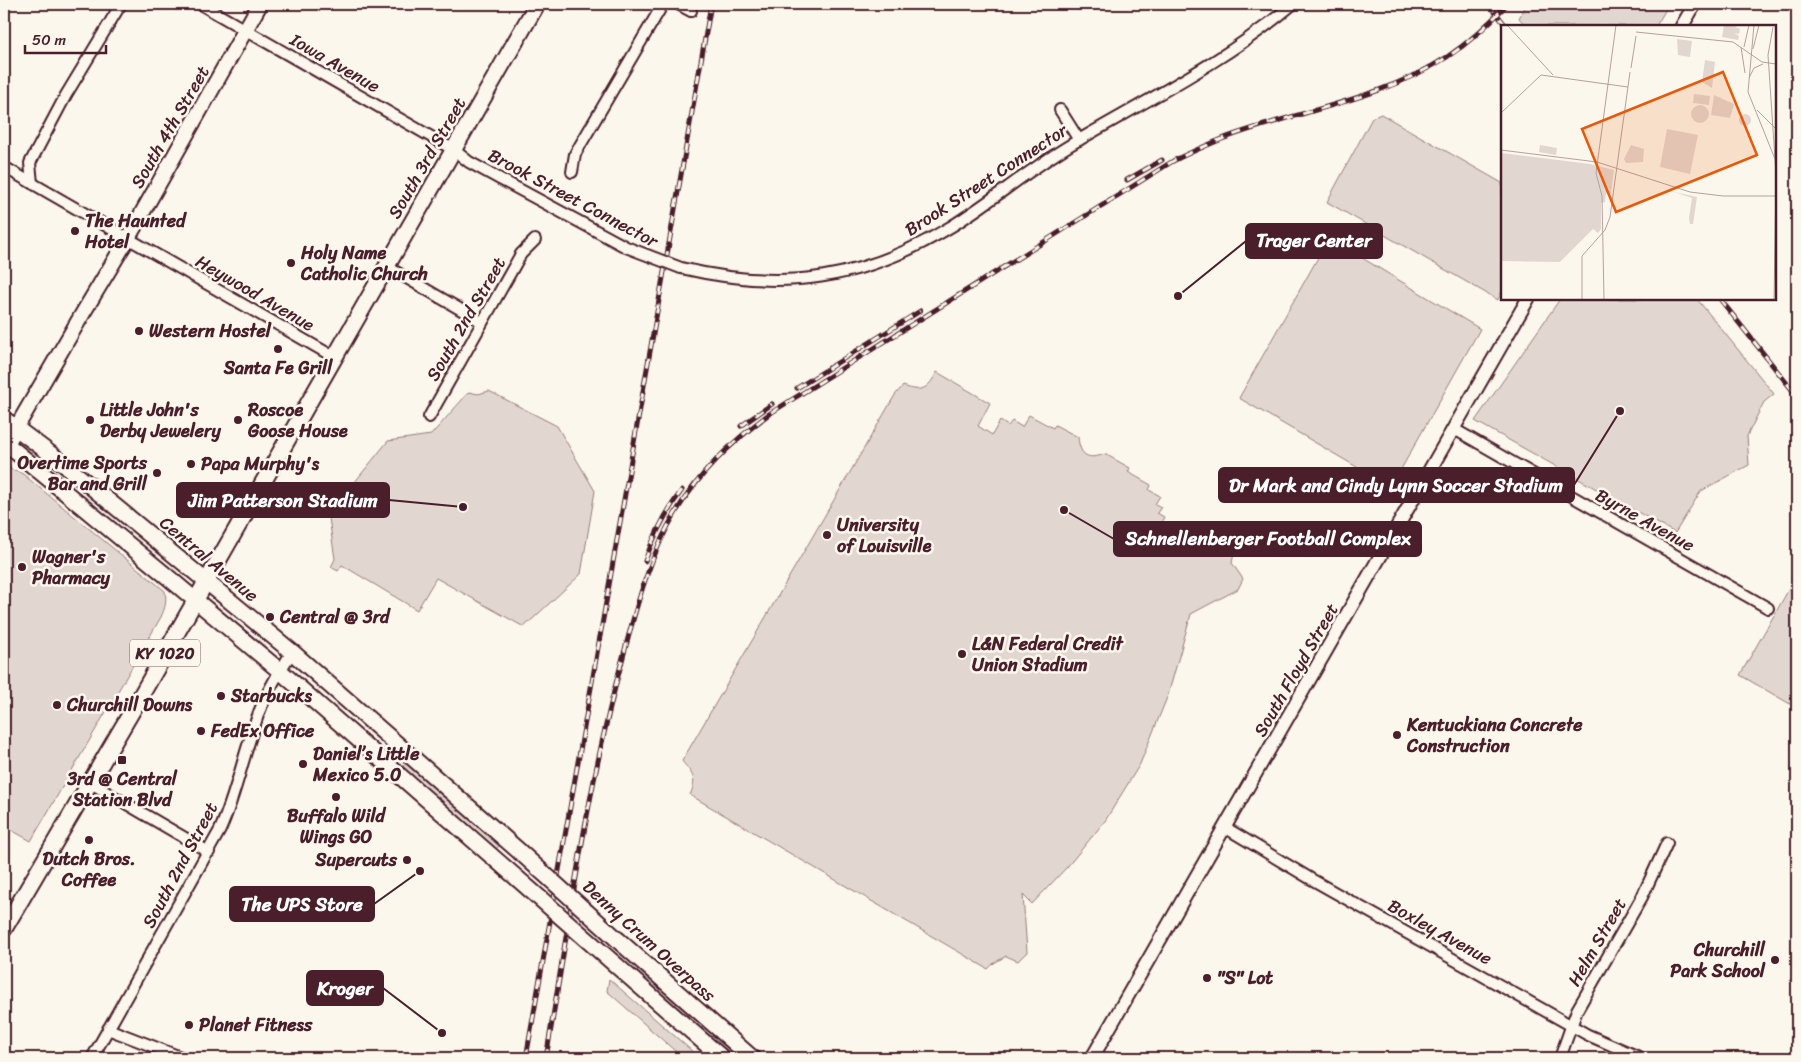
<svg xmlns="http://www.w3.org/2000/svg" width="1801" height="1062" viewBox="0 0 1801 1062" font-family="Sriracha,sans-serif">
<rect width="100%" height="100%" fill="#fbf7ec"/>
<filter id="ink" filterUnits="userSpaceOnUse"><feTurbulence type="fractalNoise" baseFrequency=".02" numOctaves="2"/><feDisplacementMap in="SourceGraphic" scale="10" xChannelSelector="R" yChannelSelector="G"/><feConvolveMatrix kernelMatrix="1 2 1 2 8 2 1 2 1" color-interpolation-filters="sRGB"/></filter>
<g filter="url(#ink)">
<g fill="#e2d7d0" stroke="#967b7e">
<polygon points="1527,4 1669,4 1656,26 1526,26 1519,18"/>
<polygon points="1381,114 1502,183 1502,291 1498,300 1327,202 1372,118"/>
<polygon points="1329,238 1480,329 1391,487 1239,398"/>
<polygon points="1560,299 1697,299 1774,394 1764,402 1747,436 1749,465 1701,491 1675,533 1475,421"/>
<path d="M937,372L990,403L978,426L992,435L1000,421L1008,426L1012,421L1022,427L1029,415L1053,428L1055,425L1078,437C1080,457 1088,460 1105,454L1130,468L1128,472L1151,485L1149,490L1160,496L1155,504L1161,507L1157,513L1164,517L1157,531L1191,551L1205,530L1235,548L1232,563L1243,579L1238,589L1191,614L1168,695L1140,764L1105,821L1067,867L1032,904L1023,895L1027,952L1018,961L1006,956L994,963L988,969L690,795C698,778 692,774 682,761L895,395L903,386C922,393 928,389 937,372Z"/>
<polygon points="489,391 557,426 595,491 581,574 524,627 436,578 417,610 342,565 338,571 331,567 335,559 329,518 323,511 327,506 333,509 388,441 431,435 469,392 478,394"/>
<path d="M4,464L14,471L16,470L24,475L165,591C167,602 165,608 161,617L31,841L4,826Z"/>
<polygon points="1797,575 1797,708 1740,675"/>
<polygon points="406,763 500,845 495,850 402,768"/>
<polygon points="639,968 741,1058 731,1058 634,973"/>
<polygon points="609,979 700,1058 683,1058 607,991"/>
</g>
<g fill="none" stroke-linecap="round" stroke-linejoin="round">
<g stroke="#4a1f2b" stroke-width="14">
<g id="minor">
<polyline points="200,4 454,150 469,162 500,179"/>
<polyline points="678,4 691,11"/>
<polyline points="1060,110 1079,140"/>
<polyline points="4,167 334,357"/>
<polyline points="572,172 575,154 663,4"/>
<polyline points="32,183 30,163 66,95 121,4"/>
<polyline points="386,266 482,322"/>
<path d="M681,268C782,292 863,281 952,226C995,199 1033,166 1077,141C1149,99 1230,58 1293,4"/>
<polyline points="429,417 521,254 535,240"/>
<polyline points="1454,429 1768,608"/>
<polyline points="89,782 209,852"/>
<polyline points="1226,828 1311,879 1588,1035 1641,1058"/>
<polyline points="108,1029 183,1058"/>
<path d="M92,1058L220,830C236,794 242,760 255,724C263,698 277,675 292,652"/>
<polyline points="1560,1058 1577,1010 1642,897 1667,843"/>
</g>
</g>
<g stroke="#4a1f2b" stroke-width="16">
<g id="tertiary">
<polyline points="1682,26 1695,4"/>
<polyline points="1092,1058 1528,299"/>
</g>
</g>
<g stroke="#4a1f2b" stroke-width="18">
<polyline id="secondary" points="4,449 83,313 128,238 260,4"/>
</g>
<g stroke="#4a1f2b" stroke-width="19">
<g id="primary">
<polyline points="4,419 60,461 292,652 520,852"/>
<polyline points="4,442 163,573 280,671 518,879"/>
<polyline points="4,929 135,706 537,4"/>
<polyline points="618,940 752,1058"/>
<polyline points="617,966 722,1058"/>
</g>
</g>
<use href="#minor" stroke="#fbf7ec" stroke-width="10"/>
<use href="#tertiary" stroke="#fbf7ec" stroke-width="12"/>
<use href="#secondary" stroke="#fbf7ec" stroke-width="14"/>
<use href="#primary" stroke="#fbf7ec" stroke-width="15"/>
<g stroke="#4a1f2b" stroke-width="5">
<g id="rail">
<polyline points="1489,4 1506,26"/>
<polyline points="1127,180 1162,160"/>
<polyline points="1720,299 1797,396"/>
<polyline points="797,388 920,311"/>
<polyline points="741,426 772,404"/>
<path d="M645,561C654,535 666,512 682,490"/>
<polyline points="526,1058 711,4"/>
<path d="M546,1058C569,924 587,788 623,657C636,608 649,556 676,512C700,472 732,442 769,414L1173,161C1189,153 1205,146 1222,139C1296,111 1379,101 1447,57C1470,42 1489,24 1507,4"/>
</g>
</g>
<use href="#rail" stroke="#fbf7ec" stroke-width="3" stroke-dasharray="9" stroke-linecap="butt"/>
<g stroke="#4a1f2b" stroke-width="14" stroke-linecap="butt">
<polyline id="minor-bridge" points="500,179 626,247 681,268"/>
</g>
<g stroke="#4a1f2b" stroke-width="19" stroke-linecap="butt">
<g id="primary-bridge">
<polyline points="520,852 618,940"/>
<polyline points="518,879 617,966"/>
</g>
</g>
<use href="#minor-bridge" stroke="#fbf7ec" stroke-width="10"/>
<use href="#primary-bridge" stroke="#fbf7ec" stroke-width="15"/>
</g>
</g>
<g fill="#4a1f2b" stroke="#fbf7ec" stroke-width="2">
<circle cx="75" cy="231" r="5"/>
<circle cx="291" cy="263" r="5"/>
<circle cx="139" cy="331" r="5"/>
<circle cx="278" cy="349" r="5"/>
<circle cx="90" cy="420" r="5"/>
<circle cx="238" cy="420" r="5"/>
<circle cx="191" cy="464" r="5"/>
<circle cx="157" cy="473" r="5"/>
<circle cx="827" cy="535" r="5"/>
<circle cx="22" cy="567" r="5"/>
<circle cx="270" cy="617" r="5"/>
<circle cx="962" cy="654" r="5"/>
<circle cx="221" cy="696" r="5"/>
<circle cx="57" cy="705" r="5"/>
<circle cx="201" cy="731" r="5"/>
<circle cx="1397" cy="735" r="5"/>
<rect x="117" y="755" width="10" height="10" rx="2.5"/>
<circle cx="303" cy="764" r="5"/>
<circle cx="336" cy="797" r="5"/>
<circle cx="89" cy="840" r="5"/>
<circle cx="407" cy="860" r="5"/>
<circle cx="1775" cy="960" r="5"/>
<circle cx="1207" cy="978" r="5"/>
<circle cx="189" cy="1025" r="5"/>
</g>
<g text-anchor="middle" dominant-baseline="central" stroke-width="5" stroke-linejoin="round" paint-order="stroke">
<rect fill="#fbf7ec" stroke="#7f6065" stroke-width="1" x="130" y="639.5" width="70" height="27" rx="4"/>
<g font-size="16" font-weight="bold" fill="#4a1f2b">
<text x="165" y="653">KY 1020</text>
</g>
<g font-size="18" fill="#4a1f2b" stroke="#fbf7ec">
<text transform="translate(335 63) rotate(30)">Iowa Avenue</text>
<text transform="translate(170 127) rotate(-60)">South 4th Street</text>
<text transform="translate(427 158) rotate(-60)">South 3rd Street</text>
<text transform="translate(986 180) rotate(-33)">Brook Street Connector</text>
<text transform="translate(573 198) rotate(28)">Brook Street Connector</text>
<text transform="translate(255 293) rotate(30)">Heywood Avenue</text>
<text transform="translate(466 319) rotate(-60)">South 2nd Street</text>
<text transform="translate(1645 520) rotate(29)">Byrne Avenue</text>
<text transform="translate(209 559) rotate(40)">Central Avenue</text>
<text transform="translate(1296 670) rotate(-60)">South Floyd Street</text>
<text transform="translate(180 865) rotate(-62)">South 2nd Street</text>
<text transform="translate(1440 932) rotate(29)">Boxley Avenue</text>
<text transform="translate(649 941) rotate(42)">Denny Crum Overpass</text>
<text transform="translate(1597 942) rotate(-60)">Helm Street</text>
</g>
<g font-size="18" font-weight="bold" fill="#4a1f2b" stroke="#fbf7ec" text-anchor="start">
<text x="85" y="221">The Haunted<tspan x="85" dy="21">Hotel</tspan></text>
<text x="301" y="253">Holy Name<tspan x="301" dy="21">Catholic Church</tspan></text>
<text x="149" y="331">Western Hostel</text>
<text x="278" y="368" text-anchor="middle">Santa Fe Grill</text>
<text x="100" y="410">Little John's<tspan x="100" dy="21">Derby Jewelery</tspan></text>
<text x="248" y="410">Roscoe<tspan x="248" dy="21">Goose House</tspan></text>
<text x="147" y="463" text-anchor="end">Overtime Sports<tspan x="147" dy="21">Bar and Grill</tspan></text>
<text x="201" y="464">Papa Murphy's</text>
<text x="837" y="525">University<tspan x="837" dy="21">of Louisville</tspan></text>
<text x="32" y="557">Wagner's<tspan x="32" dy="21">Pharmacy</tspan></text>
<text x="280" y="617">Central @ 3rd</text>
<text x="972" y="644">L&amp;N Federal Credit<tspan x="972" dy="21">Union Stadium</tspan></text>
<text x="231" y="696">Starbucks</text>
<text x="67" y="705">Churchill Downs</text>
<text x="1407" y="725">Kentuckiana Concrete<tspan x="1407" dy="21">Construction</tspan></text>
<text x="211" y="731">FedEx Office</text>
<text x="313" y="754">Daniel’s Little<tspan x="313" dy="21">Mexico 5.0</tspan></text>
<text x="122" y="779" text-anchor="middle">3rd @ Central<tspan x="122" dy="21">Station Blvd</tspan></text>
<text x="336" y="816" text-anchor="middle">Buffalo Wild<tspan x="336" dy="21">Wings GO</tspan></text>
<text x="89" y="859" text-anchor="middle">Dutch Bros.<tspan x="89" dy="21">Coffee</tspan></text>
<text x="397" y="860" text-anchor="end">Supercuts</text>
<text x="1765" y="950" text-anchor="end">Churchill<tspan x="1765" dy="21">Park School</tspan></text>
<text x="1217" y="978">"S" Lot</text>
<text x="199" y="1025">Planet Fitness</text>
</g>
</g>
<g transform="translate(1501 25)">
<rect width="275" height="275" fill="#fbf7ec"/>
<path d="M223,0H239L234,2L239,4L238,9L233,8L238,11L237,15L221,12ZM176,14L191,16L189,32L177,30ZM204,35L214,37L211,63L201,57ZM193,69L209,71L208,80L192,78ZM213,70L233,79L229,93L210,90ZM190 89a9 9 0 1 1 18 0a9 9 0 1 1-18 0ZM238 95a6 6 0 1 1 12 0a6 6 0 1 1-12 0ZM166,104L197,110L189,149L159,142ZM39,120L56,123L55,130L38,127ZM130,120L143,124L142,137L125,138L123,134ZM0,128L89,139L113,145L110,169L105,168L104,177L100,178V204L97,208L92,204L59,237L0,236ZM173,167L196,172L192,199H189L188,193L191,173Z" fill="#e2d7d0"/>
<path fill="none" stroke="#b4a19f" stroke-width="1" d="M6,0L52,50M253,0L247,67L274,134M272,2L267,30L275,149M135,7L232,17L261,37L275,39M240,22L244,48M243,22L248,0M252,24L258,0M130,43L135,11M248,53L253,43L262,39M256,85L275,104M0,88L40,50L127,62M0,125L96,137L189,167L222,171H275M81,275V231L104,205L109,192L129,47M103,275L101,171L95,148L115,0M273,275L275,156"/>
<path fill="#e8590c" fill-opacity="0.15" stroke="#e8590c" stroke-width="2.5" d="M222,47L256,130L115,187L81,104Z"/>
<rect width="275" height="275" fill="none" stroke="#4a1f2b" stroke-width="2.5"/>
</g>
<path fill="none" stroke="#4a1f2b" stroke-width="2" d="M1178 296L1246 241M1620 411L1574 485M463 507L389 500M1064 510L1114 539M420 871L374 904M442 1033L383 988"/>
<g fill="#4a1f2b" stroke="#fbf7ec" stroke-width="2">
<circle cx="1178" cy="296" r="5"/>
<circle cx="1620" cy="411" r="5"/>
<circle cx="463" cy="507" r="5"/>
<circle cx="1064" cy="510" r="5"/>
<circle cx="420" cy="871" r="5"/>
<circle cx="442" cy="1033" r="5"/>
</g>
<g fill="#4a1f2b" stroke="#4a1f2b" stroke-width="2">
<rect x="1246" y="224" width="136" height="34" rx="5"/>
<rect x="1219" y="468" width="355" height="34" rx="5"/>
<rect x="177" y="483" width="212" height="34" rx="5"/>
<rect x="1114" y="522" width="307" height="34" rx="5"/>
<rect x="230" y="887" width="144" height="34" rx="5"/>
<rect x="307" y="971" width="76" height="34" rx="5"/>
</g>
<g font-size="19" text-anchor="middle" font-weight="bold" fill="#fff">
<text x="1314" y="247">Trager Center</text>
<text x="1396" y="492">Dr Mark and Cindy Lynn Soccer Stadium</text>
<text x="283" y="507">Jim Patterson Stadium</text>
<text x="1268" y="545">Schnellenberger Football Complex</text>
<text x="302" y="911">The UPS Store</text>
<text x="345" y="995">Kroger</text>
</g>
<rect width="1801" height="1062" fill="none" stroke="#fbf7ec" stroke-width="20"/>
<rect x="10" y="10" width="1781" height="1042" fill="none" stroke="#4a1f2b" stroke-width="2" filter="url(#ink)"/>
<path d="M25 45v8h81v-8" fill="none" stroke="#4a1f2b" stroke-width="2.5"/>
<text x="32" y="45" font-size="15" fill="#4a1f2b" stroke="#fbf7ec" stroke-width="4" paint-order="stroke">50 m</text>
</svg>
